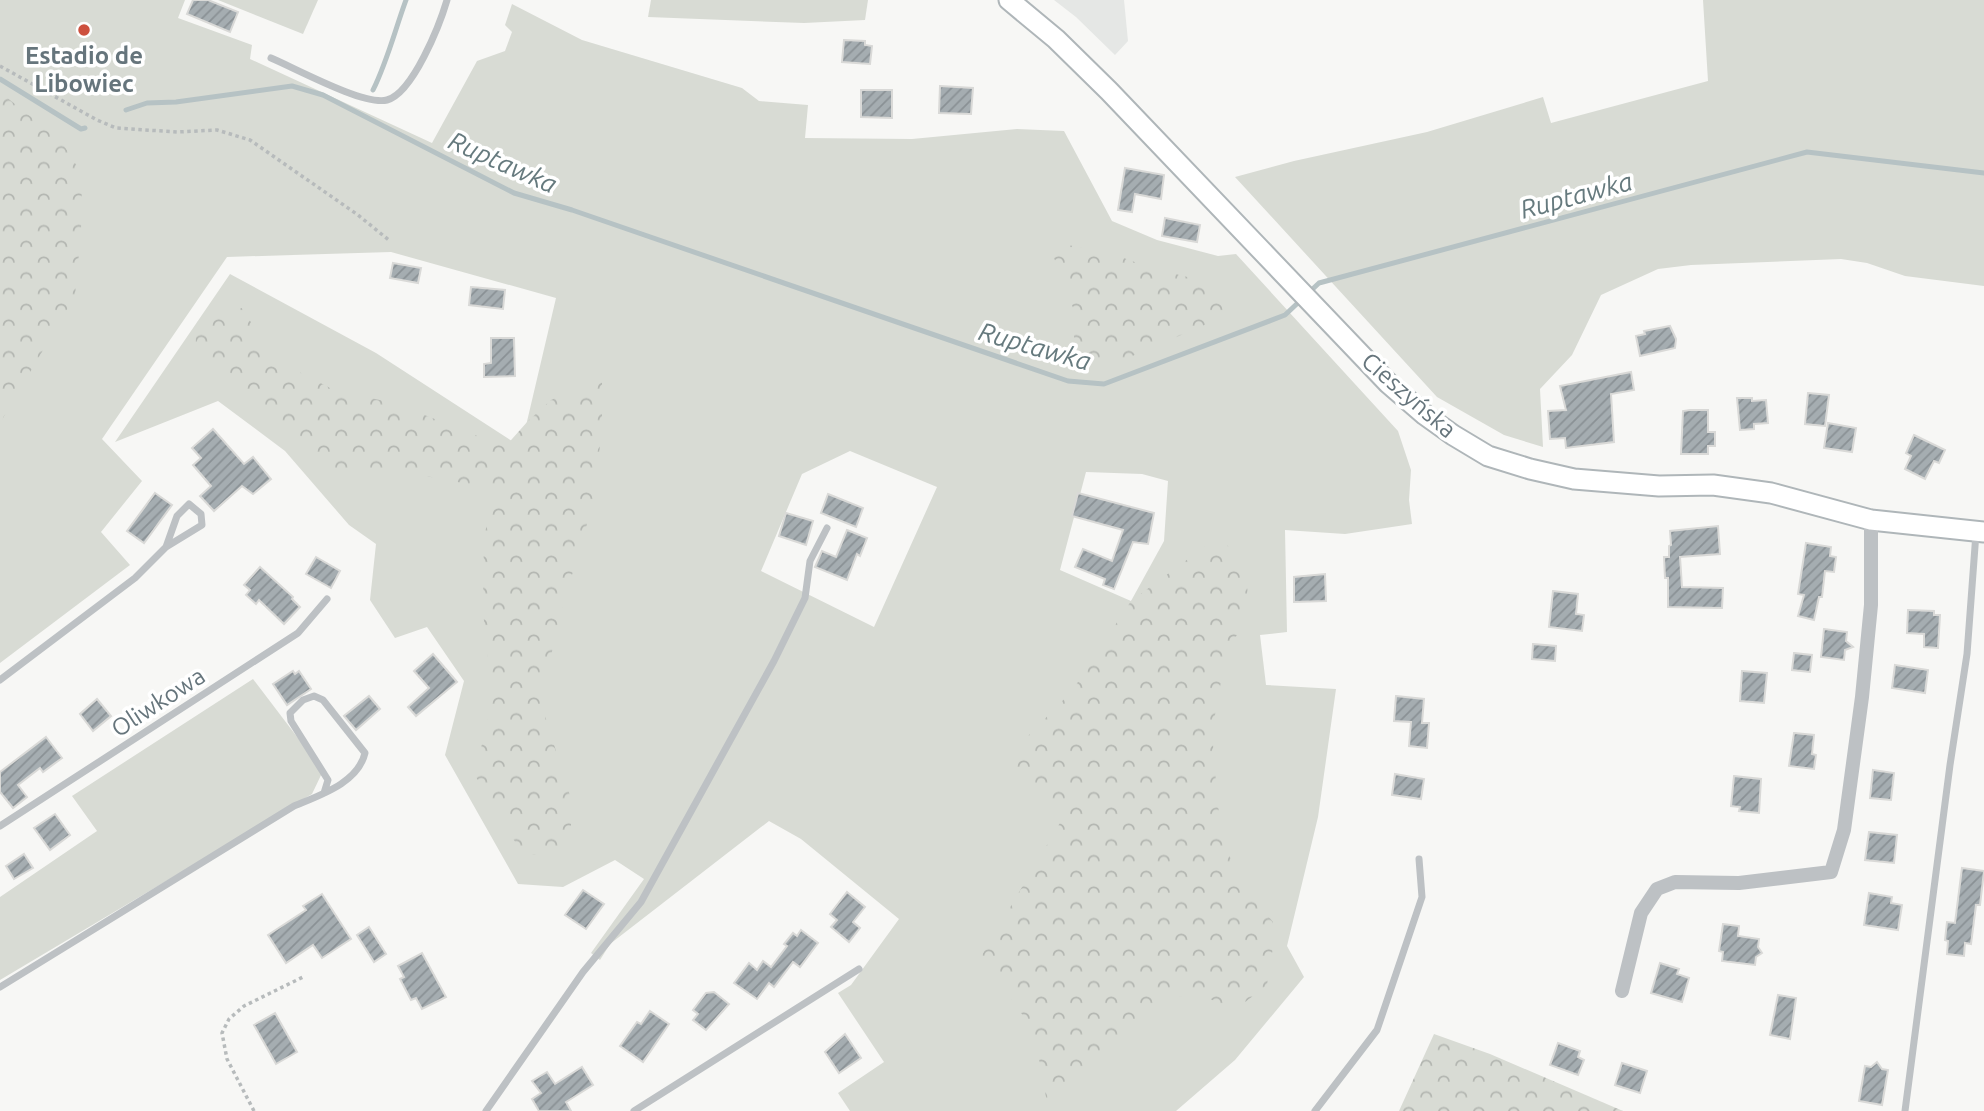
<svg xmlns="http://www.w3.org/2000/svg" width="1984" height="1111" viewBox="0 0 1984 1111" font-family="Ubuntu,sans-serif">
<defs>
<pattern id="forest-crowns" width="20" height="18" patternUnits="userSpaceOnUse" patternTransform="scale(1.75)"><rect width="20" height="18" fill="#d8dbd4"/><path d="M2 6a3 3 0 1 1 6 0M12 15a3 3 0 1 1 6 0" fill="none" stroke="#b3b6b1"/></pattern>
<pattern id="building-hatch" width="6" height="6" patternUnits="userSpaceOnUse" patternTransform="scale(1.75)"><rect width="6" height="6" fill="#a5adb1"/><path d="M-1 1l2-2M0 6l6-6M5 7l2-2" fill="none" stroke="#8a9195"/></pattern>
</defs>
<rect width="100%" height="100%" fill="#f7f7f5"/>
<polygon fill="#e5e7e5" points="1054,0 1124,0 1128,41 1115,55 1076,17"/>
<g fill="#d8dbd4" fill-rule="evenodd">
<path d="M0,0H185L178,18L252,45L250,59L432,143L477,61L505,51L512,32L505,25L512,4L582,40L742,88L759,101L808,105L805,138L912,139L1017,129L1064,131L1112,221L1157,240L1218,256L1236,254L1398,431L1411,470L1409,500L1412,524L1345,534L1285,530L1287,632L1260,635L1266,685L1336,689L1318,817L1287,946L1304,977L1235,1060L1176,1111H850L838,1093L884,1062L838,993L851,985L899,919L801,839L769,821L610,944L600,960L591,953L644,879L615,860L563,887L518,884L445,755L464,681L427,627L395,638L370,600L376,544L349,525L285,451L218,401L115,442L230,274L376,353L521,447L556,298L391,252L227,257L102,439L142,481L101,532L130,565L0,663ZM850,451L937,487L874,627L761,571L802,474ZM1086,472L1142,474L1168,481L1164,541L1131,601L1060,570Z"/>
<polygon points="218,0 318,0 303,34"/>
<polygon points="651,0 868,0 865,20 804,23 648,17"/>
<polygon points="1703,0 1984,0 1984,286 1905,276 1867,263 1841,259 1691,265 1658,269 1601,295 1572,355 1540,389 1543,447 1504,435 1437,397 1235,177 1294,161 1427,132 1543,97 1551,123 1708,81"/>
<polygon points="253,679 323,771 312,794 0,980 0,897 97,831 72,796"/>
</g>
<g fill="url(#forest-crowns)">
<polygon points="0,92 61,141 82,174 81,231 75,296 0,423"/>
<polygon points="1048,242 1105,251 1148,267 1203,281 1237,311 1116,363 1073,363 1075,313"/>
<path d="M242,308L274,359L332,389L397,404L505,447L528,421L551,400L602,377V424L595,497L559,619L541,703L571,799V839C550,853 545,861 520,850L473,772L484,738L492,699L483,611L484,534L500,490L420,475L368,476L322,465L280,432L195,352L197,322Z"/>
<polygon points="1222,534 1247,584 1249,615 1226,653 1212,732 1218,807 1229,855 1242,884 1273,922 1273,947 1267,985 1235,1010 1201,995 1164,997 1048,1108 1034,1032 982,955 1064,816 1007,766 1028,736 1072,691 1131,601"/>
<polygon points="1434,1034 1490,1054 1623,1111 1399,1111"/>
</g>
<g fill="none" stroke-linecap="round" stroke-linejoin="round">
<g stroke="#b6c2c4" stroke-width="5">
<polyline points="0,79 81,129 85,128"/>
<path d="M373,90C387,62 395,30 406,0"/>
<polyline points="126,110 147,103 176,102 292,86 323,95 514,193 572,210 1068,381 1104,384 1285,315 1319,283 1807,152 1984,173"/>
</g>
</g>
<g fill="url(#building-hatch)" stroke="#d9d9d7" stroke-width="2">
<polygon points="193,0 208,0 238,12 230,32 187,14"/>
<polygon points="844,40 865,41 865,45 872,46 870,64 842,62"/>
<polygon points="940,86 973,88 971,114 939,113"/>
<polygon points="861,90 892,90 892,118 861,117"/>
<polygon points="1125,168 1164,175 1161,199 1135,194 1132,212 1118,210"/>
<polygon points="1165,218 1200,225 1197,242 1162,236"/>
<polygon points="393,263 421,268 418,283 390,278"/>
<polygon points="471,287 505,290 503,309 469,305"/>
<polygon points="1670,326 1676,339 1675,348 1640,356 1636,336 1645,334 1644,331"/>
<polygon points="491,338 514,338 515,376 484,377 484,364 491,363"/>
<polygon points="1631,372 1634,390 1611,394 1614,442 1566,448 1565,438 1550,439 1548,411 1566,410 1560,386"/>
<polygon points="1808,393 1829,395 1825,426 1805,424"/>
<polygon points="1737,398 1752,398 1752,401 1766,400 1768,423 1754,424 1754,429 1740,430"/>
<polygon points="1690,410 1708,410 1708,432 1715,432 1715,446 1708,446 1708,454 1681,454 1683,411"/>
<polygon points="1828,423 1856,428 1852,452 1824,448"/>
<polygon points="213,429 244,464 253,457 271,479 253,494 242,486 214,511 200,496 211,486 193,465 201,458 192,448"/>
<polygon points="1914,435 1945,450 1939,463 1934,461 1925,479 1905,469 1911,456 1906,453"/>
<polygon points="155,493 172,505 144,543 127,531"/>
<polygon points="1078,493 1154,513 1148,544 1133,542 1114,589 1103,585 1105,579 1075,567 1083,549 1112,561 1123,530 1072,516"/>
<polygon points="828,494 863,508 856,527 821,513"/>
<polygon points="786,513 813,521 806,545 779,536"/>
<polygon points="1718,526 1720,554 1680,557 1682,587 1723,588 1722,608 1668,607 1668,578 1665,578 1664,557 1669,557 1669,546 1671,545 1670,531"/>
<polygon points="847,530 867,538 860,556 857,554 847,580 815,567 822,551 836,557"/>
<polygon points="1806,543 1831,547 1830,556 1836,557 1834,572 1825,571 1822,597 1819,597 1814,620 1798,616 1804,595 1798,594"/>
<polygon points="316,557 340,571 331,588 306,574"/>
<polygon points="260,567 293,597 292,599 300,607 284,624 259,600 256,604 246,595 250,590 244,585"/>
<polygon points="1325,574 1326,601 1294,602 1294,577"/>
<polygon points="1553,591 1578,594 1576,614 1584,615 1582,631 1549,627"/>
<polygon points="1908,610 1934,611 1934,615 1940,615 1938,648 1924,647 1924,634 1907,633"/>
<polygon points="1824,629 1847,632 1846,641 1853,647 1845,650 1844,660 1821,657"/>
<polygon points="1533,644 1556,646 1555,661 1532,659"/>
<polygon points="1794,653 1812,655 1810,672 1792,670"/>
<polygon points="433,654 457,682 416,716 408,707 429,688 414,671"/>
<polygon points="1895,665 1928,670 1925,693 1892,688"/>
<polygon points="293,671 295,674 299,671 311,689 287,705 273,684"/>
<polygon points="1742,671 1767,673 1764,703 1740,701"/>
<polygon points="369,696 380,709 356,730 344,716"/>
<polygon points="1396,696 1424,699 1422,723 1429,723 1427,748 1409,746 1411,722 1394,721"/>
<polygon points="97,699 111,716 93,731 80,714"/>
<polygon points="1794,733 1814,735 1812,754 1816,755 1814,769 1789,766"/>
<polygon points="46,737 62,758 43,772 40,768 18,785 27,797 13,808 0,792 0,772"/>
<polygon points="1873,770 1894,773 1891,800 1870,798"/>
<polygon points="1395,774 1424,779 1421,799 1392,795"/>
<polygon points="1734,776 1761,779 1759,813 1739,811 1740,807 1731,806"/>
<polygon points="55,814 70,835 50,850 34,828"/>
<polygon points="1869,832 1897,835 1894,863 1865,860"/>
<polygon points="24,854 33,868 14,879 6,866"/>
<polygon points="1962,868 1984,871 1980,905 1976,905 1971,944 1965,943 1964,956 1947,954 1948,941 1945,940 1947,922 1955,923"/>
<polygon points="583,890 604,904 586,929 565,915"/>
<polygon points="847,892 865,907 853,922 860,928 849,942 831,927 837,920 830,914"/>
<polygon points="1869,893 1892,897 1891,903 1902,905 1898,930 1864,925"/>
<polygon points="322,894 351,939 322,958 313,945 286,963 268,935 306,910 303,906"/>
<polygon points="1723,924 1739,926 1738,936 1759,939 1758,947 1762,953 1756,957 1755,965 1722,961 1723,952 1719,951"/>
<polygon points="369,927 386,954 374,962 357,935"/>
<polygon points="801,930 818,943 800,967 793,962 774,987 769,983 757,999 734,983 749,963 757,970 763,961 771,967 787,946 784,944 793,933 797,936"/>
<polygon points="422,953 446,997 422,1009 416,998 411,1000 400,979 404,977 398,966"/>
<polygon points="1660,963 1679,969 1677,974 1689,978 1682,1002 1651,993"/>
<polygon points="714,992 729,1004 706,1030 693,1020 698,1014 693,1010 706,993"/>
<polygon points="1778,995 1796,998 1790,1039 1770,1035"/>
<polygon points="650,1011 669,1024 643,1062 620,1046 637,1022 641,1024"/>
<polygon points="275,1013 297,1052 276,1064 254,1025"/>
<polygon points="845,1034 861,1058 839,1073 825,1052"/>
<polygon points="1558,1043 1580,1051 1578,1057 1584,1060 1578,1075 1550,1065"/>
<polygon points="1877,1062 1882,1069 1888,1070 1882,1105 1859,1101 1865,1066 1871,1067"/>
<polygon points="1622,1063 1647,1071 1640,1093 1615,1085"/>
<polygon points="582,1067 593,1085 566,1102 571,1111 539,1111 532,1099 541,1093 532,1081 547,1072 555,1084"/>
</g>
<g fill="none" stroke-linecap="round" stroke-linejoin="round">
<g stroke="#afb6b9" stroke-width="23">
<polyline id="secondary" points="1009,0 1056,39 1109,91 1388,383 1425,415 1453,435 1488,456 1530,469 1574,479 1659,486 1713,485 1771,493 1871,520 1984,532"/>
</g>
<g stroke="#b7bbbc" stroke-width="3.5" stroke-dasharray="3.5 3.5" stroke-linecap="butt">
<polyline points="0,66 97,120 116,128 177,132 217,130 250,140 358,215 390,241"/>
<polyline points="254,1111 227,1059 222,1033 229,1019 244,1006 303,977"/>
</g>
<g stroke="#bdc1c4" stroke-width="7">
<path d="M271,58C295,68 364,106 387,100C413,93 440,24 447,0"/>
<polyline points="0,680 135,578 166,547 202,525 201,514 189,504 177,516 166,547"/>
<polyline points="0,826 298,633 327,599"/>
<path d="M0,987L294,806C320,795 358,783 365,753L323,700L314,696L303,700L290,713L291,721L328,780L324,793"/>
<polyline points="486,1111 583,972 641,902 774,661 805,598 810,561 827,528"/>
<polyline points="634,1111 859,969"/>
<polyline points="1315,1111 1377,1030 1422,897 1419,859"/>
<polyline points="1905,1111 1950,765 1967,654 1976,533"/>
</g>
<polyline stroke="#bdc1c4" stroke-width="14" points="1622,991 1641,913 1657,889 1675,882 1739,883 1831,872 1844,830 1862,697 1871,605 1871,520"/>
<use href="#secondary" stroke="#fff" stroke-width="19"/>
</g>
<circle fill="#cd503e" stroke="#fff" stroke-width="2.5" cx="84" cy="30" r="7"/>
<g text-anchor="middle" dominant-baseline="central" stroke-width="7" stroke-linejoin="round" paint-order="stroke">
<g font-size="24" font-weight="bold" fill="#66757c" stroke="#fff">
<text x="84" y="55">Estadio de<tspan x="84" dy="28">Libowiec</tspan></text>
</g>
<g font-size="24" fill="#66757c" stroke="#fff">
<text transform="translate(1409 395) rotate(41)">Cieszyńska</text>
<text transform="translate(158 702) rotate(-33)">Oliwkowa</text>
</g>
<g font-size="26" font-style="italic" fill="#667a7e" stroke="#fff">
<text transform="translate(503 162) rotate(24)">Ruptawka</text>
<text transform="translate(1576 195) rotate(-15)">Ruptawka</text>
<text transform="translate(1035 346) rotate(16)">Ruptawka</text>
</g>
</g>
</svg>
